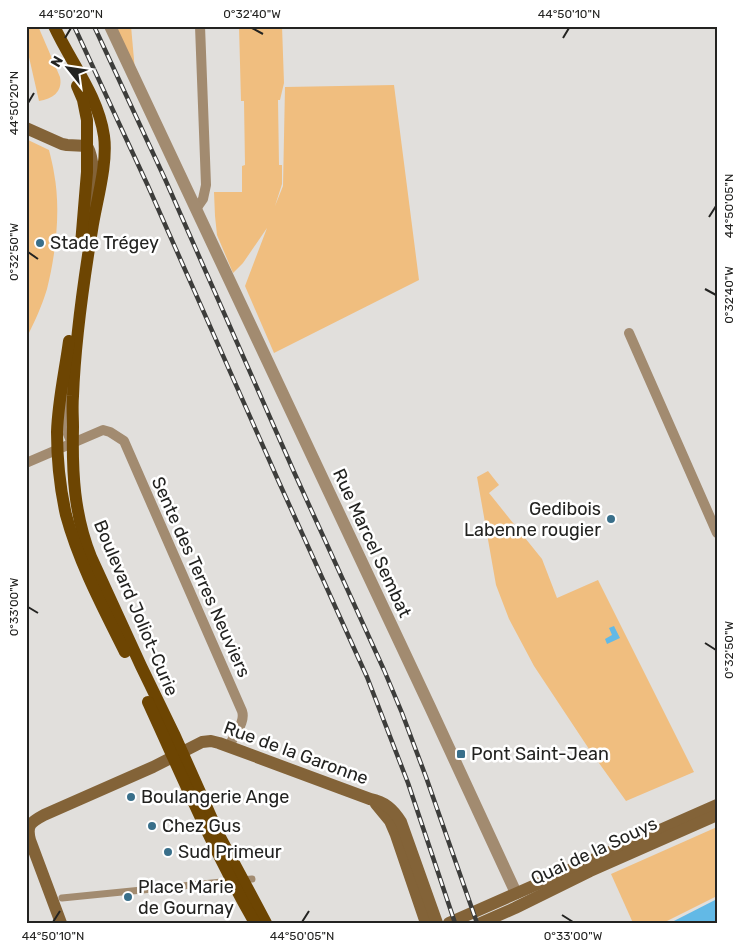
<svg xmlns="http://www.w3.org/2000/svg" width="743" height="949" viewBox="0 0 743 949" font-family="Rubik,sans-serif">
<rect width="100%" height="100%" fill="#e1dfdc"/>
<g fill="#f0be7f">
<path d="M26,26H38L60,77C63,92 52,99 39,101L26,44Z"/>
<polygon points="114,26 131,26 135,71"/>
<polygon points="239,26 282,26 284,83 280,100 278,100 279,165 282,165 282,184 275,206 283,186 285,87 394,85 419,280 274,353 245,286 267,228 243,263 233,273 217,235 215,216 214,192 242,192 242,166 245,165 244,101 241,101"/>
<path d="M26,139L49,150C51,158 53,166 54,173C61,209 56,253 47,289C42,306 34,323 26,339Z"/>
<polygon points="488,471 499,485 489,493 542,559 557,598 598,580 694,772 626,801 589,749 534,666 509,619 496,585 477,477"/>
<polygon points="717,827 717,896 663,923 633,923 611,874"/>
</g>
<g fill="#62b9e6">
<polygon points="614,626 620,638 607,644 605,639 612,635 609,628"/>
<polygon points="717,899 717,923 670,923"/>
</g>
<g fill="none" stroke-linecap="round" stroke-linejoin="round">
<polyline stroke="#a28b70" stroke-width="7" points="62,898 252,879"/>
<g stroke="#a28b70" stroke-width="10">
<polyline points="196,209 203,199 206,185 200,26"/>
<polyline points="629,333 717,533"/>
<polyline points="64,384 67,400 66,429 71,441"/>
<path d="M26,463L103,430L110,432L124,441L242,711C246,723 233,735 229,747"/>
</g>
<polyline stroke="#a28b70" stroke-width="12" points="110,26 430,707 516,893"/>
<g stroke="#836338" stroke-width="12">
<path d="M26,128L62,144L67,145L87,146C97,164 92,195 92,215"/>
<polyline points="376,804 390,821 396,835 426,923"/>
<path d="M61,923L30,840C26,825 31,822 44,815L153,767L202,742L211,741L219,743L370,799C385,802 393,809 401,822L437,923"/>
<polyline points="449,923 717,805"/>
<polyline points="481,923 515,908 590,871 717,815"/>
</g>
<g stroke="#6d4502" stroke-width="12">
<path d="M54,26C71,63 98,95 104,136C108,164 96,203 92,230C83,285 75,341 73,396C72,407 73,417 73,427C72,472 74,515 91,557L141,666L174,734L220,837L266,923"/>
<polyline points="77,86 83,100 87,120 87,172 81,244"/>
<path d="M69,341C65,371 58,401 57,432C57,459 60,488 66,515C79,563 103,608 125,652"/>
<path d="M148,702C182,776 214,852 255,923"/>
</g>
<g stroke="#3d3d3b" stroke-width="4.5">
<g id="rail">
<polyline points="74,26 148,186 278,480 367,677 408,783 455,923"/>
<polyline points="94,26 165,179 294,472 384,670 402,713 426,777 477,923"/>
</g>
</g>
<use href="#rail" stroke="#fff" stroke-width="2.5" stroke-dasharray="8" stroke-linecap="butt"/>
</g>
<path fill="none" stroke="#232321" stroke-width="2" d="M252,28L263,34M65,38L71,28M563,38L569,28M28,103L34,93M709,217L716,206M28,252L38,259M705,289L716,295M28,607L38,613M705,643L716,650M562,915L573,922M53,922L60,911M302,922L309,911"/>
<g fill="#396f8a" stroke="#fff" stroke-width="2">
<circle cx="40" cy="243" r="5"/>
<circle cx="611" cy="519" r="5"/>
<rect x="456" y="749" width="10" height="10" rx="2.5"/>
<circle cx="131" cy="797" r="5"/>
<circle cx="152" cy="826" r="5"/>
<circle cx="168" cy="852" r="5"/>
<circle cx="128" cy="897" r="5"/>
</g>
<g text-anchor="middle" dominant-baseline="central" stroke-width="5" stroke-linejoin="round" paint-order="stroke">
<g font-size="18" fill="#232321" stroke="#fff" text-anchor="start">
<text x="50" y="243">Stade Trégey</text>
<text x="601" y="509" text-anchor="end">Gedibois<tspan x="601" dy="21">Labenne rougier</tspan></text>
<text x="471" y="754">Pont Saint-Jean</text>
<text x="141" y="797">Boulangerie Ange</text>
<text x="162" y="826">Chez Gus</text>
<text x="178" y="852">Sud Primeur</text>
<text x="138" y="887">Place Marie<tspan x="138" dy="21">de Gournay</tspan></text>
</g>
<g font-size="18" fill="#232321" stroke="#fff">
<text transform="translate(372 543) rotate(65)">Rue Marcel Sembat</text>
<text transform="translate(201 577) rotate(66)">Sente des Terres Neuviers</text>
<text transform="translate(136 608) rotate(67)">Boulevard Joliot-Curie</text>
<text transform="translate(296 753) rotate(20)">Rue de la Garonne</text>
<text transform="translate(594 851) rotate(-25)">Quai de la Souys</text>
</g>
</g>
<rect width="743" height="949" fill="none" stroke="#ffffff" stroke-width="55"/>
<g transform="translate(68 68) rotate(300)" stroke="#ffffff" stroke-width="4" paint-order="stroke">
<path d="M0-4L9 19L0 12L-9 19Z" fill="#232321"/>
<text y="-8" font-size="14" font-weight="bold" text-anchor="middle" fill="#232321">N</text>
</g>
<rect x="28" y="28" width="688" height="894" fill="none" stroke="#232321" stroke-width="2"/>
<g font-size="12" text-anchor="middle" fill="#232321">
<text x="71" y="18">44°50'20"N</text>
<text x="252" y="18">0°32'40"W</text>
<text x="569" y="18">44°50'10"N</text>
<text transform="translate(14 103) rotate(-90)" y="4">44°50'20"N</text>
<text transform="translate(729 206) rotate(-90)" y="4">44°50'05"N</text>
<text transform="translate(14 252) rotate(-90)" y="4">0°32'50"W</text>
<text transform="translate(729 295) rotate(-90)" y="4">0°32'40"W</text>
<text transform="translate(14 607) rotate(-90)" y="4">0°33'00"W</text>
<text transform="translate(729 650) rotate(-90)" y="4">0°32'50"W</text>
<text x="53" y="940">44°50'10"N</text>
<text x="302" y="940">44°50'05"N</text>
<text x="573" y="940">0°33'00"W</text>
</g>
</svg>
